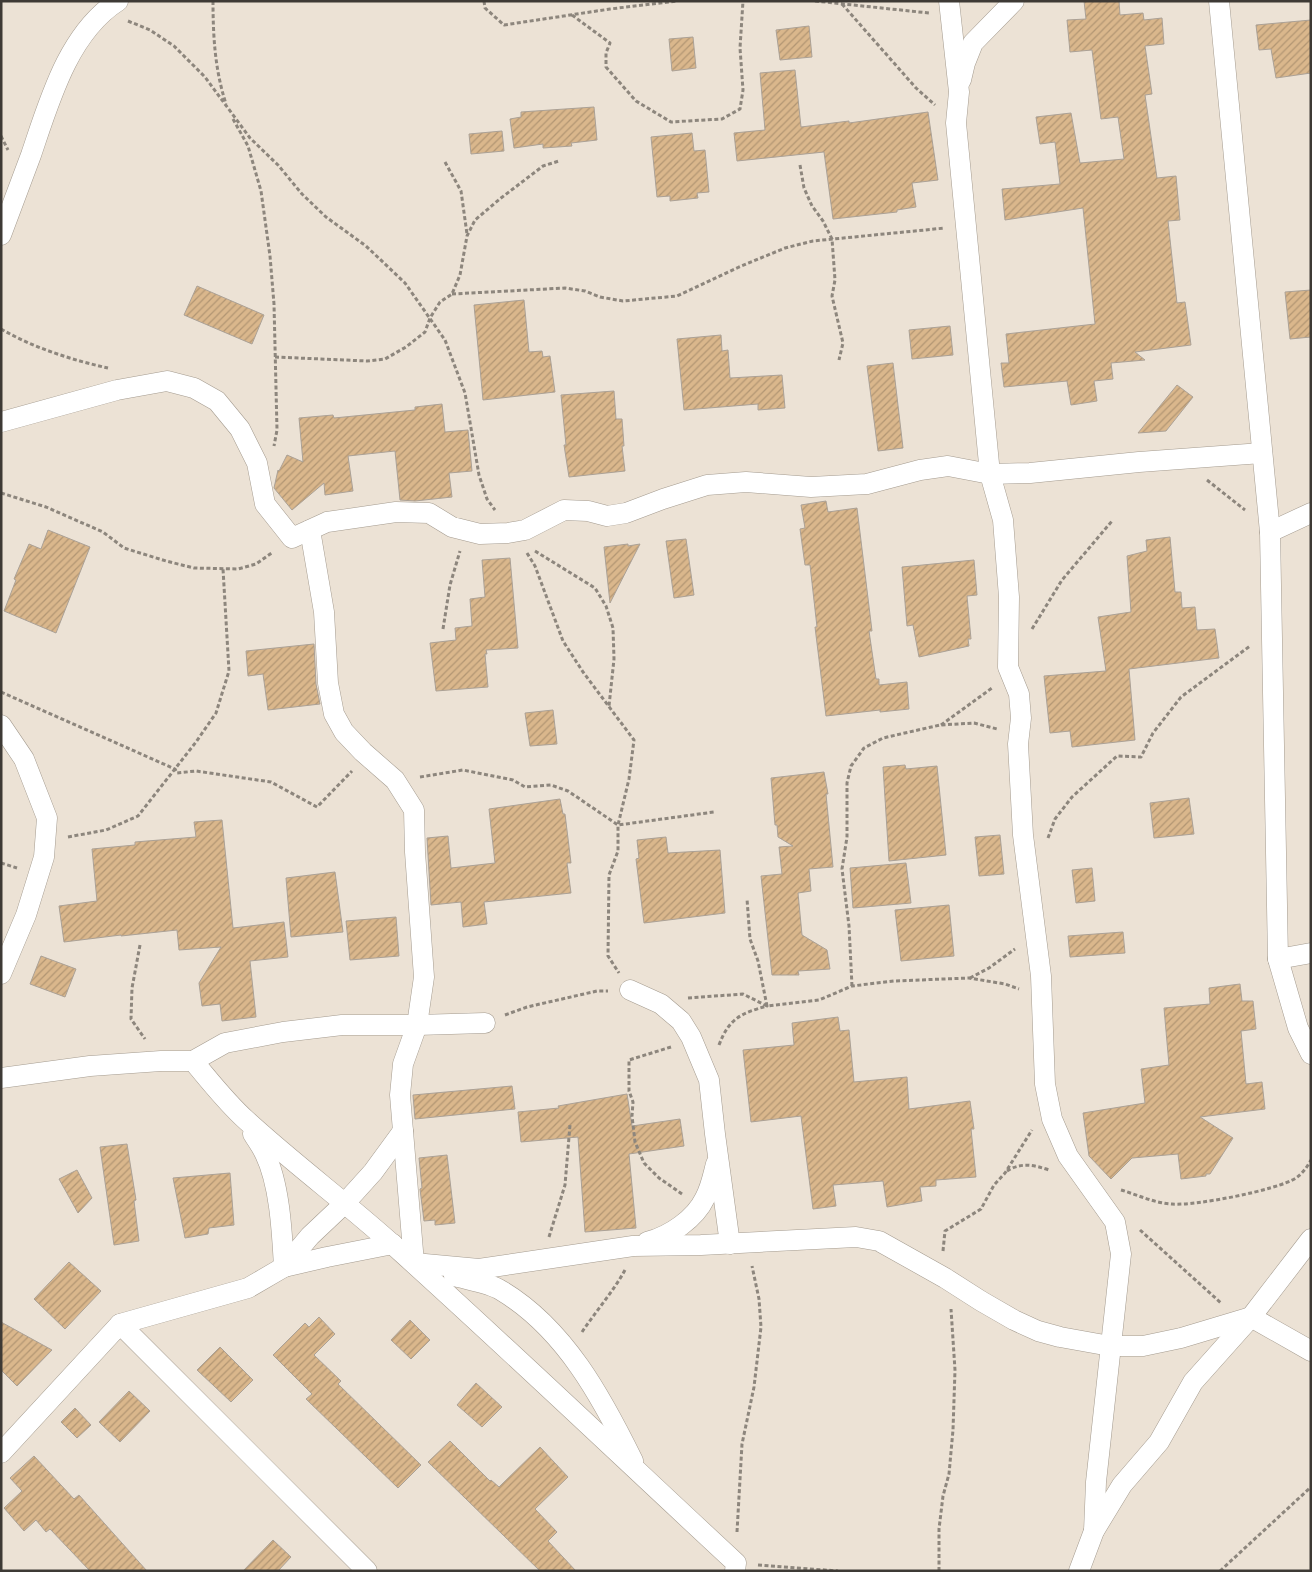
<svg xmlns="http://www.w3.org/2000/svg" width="1312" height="1572" viewBox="0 0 1312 1572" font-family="'Source Serif 4',serif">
<defs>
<pattern id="building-hatch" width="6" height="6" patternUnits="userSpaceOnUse" patternTransform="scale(1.25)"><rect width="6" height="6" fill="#dab78c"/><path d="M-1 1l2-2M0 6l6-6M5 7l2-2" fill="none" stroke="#b29673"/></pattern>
</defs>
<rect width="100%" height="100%" fill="#ece2d5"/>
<g fill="url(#building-hatch)" stroke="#aba196">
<polygon points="1084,1 1119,1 1120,15 1143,13 1144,20 1162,18 1164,44 1145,46 1152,94 1145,95 1157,178 1176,176 1180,220 1168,221 1177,303 1185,302 1191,345 1135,352 1145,360 1111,363 1113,379 1094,381 1097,401 1071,405 1067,381 1004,387 1001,363 1009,363 1006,334 1095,324 1083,208 1005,220 1002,189 1060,184 1055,142 1040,144 1036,117 1071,113 1080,163 1124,159 1118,117 1101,119 1092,50 1070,52 1067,20 1086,19"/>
<polygon points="1311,20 1311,73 1276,78 1271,49 1259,50 1256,25"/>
<polygon points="809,26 812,57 780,60 776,30"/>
<polygon points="693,37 696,68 672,71 669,39"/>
<polygon points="795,70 801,127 849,121 849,123 928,112 938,180 912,183 916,207 897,210 897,212 833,219 824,152 737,161 734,133 765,130 760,73"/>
<polygon points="594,107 597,140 571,143 572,146 543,148 543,144 514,148 510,119 521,117 521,112"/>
<polygon points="502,131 504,151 471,154 469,134"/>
<polygon points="692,133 694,151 705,150 709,192 697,193 698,198 670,201 670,196 657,197 651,137"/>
<polygon points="197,286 264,315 252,344 184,315"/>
<polygon points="1311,290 1311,337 1290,339 1285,292"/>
<polygon points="524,300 529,352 542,351 543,357 550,356 555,392 483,400 474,305"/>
<polygon points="950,326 953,355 912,359 909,330"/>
<polygon points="721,335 722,351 728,350 730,378 782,375 785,408 758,410 758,404 684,410 677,339"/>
<polygon points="893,363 903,448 878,451 867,366"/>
<polygon points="1177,385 1193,397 1166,431 1138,433"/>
<polygon points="614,391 616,419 622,419 624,446 622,446 625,471 569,477 564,445 566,445 561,395"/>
<polygon points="442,404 445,432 468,430 472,471 449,473 452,497 415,501 400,500 395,451 348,456 353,491 325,495 324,483 292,510 274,488 278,470 279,471 287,455 303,462 299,418 333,415 334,418 415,410 415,407"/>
<polygon points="826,501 828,512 857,508 872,631 869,631 876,679 879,679 879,685 907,682 909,709 880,712 880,710 826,716 815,627 817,627 810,565 805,565 800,529 805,528 801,505"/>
<polygon points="48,530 90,547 56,633 4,611 16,580 14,579 29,544 41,549"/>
<polygon points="1170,537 1175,592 1181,592 1182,608 1195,607 1197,630 1215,629 1219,658 1129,669 1135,740 1072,747 1070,731 1050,733 1044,676 1106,671 1098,617 1131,612 1127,556 1147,551 1146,540"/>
<polygon points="686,539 694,595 674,598 666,541"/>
<polygon points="628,544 628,546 640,544 610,603 604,547"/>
<polygon points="510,558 518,648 486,650 487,654 485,654 488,687 436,691 430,643 456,640 455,628 472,626 470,599 485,597 482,560"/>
<polygon points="974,560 977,595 967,596 971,639 968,639 969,646 919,657 913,625 907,626 902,567"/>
<polygon points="314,644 316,684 320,704 268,710 263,674 248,676 246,651"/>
<polygon points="553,710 557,744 530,746 525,713"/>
<polygon points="905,765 906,769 937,766 946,855 889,861 883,767"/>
<polygon points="824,772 828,794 826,794 833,867 809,869 811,891 798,893 802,935 827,950 830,969 798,971 799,975 772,975 761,876 782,874 779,847 793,846 778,837 777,825 775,825 771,778"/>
<polygon points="1189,798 1194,834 1154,838 1150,803"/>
<polygon points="560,799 563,814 565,814 571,863 567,863 571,893 484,902 487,924 463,927 461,902 431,905 427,838 448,836 451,868 495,863 489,809"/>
<polygon points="222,820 233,928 284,922 288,957 250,961 256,1017 222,1021 220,1004 202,1006 199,983 221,947 179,950 177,930 121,936 121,935 64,942 59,906 97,901 92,849 135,845 135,842 196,837 194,822"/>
<polygon points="1000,835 1004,874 979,876 975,837"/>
<polygon points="666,837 668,853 720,850 725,913 644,923 636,859 639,858 637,840"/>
<polygon points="906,863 911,903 853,908 850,868"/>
<polygon points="1092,868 1095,901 1076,903 1072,870"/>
<polygon points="335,872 343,932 291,937 286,878"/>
<polygon points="949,905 954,956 901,961 895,910"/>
<polygon points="396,917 399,956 350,960 346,921"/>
<polygon points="1123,932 1125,953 1070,957 1068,936"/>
<polygon points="41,956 76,969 65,997 30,984"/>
<polygon points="1240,984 1242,1001 1253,1001 1256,1029 1241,1031 1246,1084 1262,1082 1265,1109 1200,1117 1233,1138 1210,1174 1206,1174 1206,1176 1181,1179 1178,1154 1132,1158 1111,1179 1089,1156 1083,1113 1145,1103 1141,1069 1169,1065 1164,1008 1210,1004 1209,988"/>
<polygon points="838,1017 840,1031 849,1030 854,1082 907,1077 909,1109 970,1101 974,1129 971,1129 976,1177 936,1180 936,1186 920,1187 922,1201 887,1207 883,1181 833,1185 836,1206 813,1209 801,1116 751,1122 743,1050 794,1045 792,1023"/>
<polygon points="512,1086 515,1109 415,1119 413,1095"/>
<polygon points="627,1094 632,1126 680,1119 684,1146 629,1154 636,1228 585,1232 578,1137 521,1142 518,1112 559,1108 558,1106"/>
<polygon points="127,1144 136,1200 134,1201 139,1241 114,1245 100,1147"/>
<polygon points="447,1155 455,1223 435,1225 435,1220 424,1221 420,1189 422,1188 419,1158"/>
<polygon points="77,1170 92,1198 78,1213 59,1179"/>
<polygon points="230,1173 234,1225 209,1228 208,1234 185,1238 173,1178"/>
<polygon points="69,1262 101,1291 65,1329 34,1299"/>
<polygon points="319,1317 335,1334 314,1355 341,1381 338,1384 421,1465 398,1488 306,1399 312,1394 273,1355 305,1323 309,1327"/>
<polygon points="410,1320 430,1340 411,1359 391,1340"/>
<polygon points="1,1322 52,1350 17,1386 1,1370"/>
<polygon points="220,1347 253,1380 231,1402 197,1370"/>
<polygon points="476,1383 502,1407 482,1427 457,1405"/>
<polygon points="129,1391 150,1411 120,1442 99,1422"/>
<polygon points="75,1408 91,1425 77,1438 61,1422"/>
<polygon points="450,1441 490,1481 491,1480 499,1487 540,1447 568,1477 535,1509 557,1532 548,1541 576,1571 540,1571 428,1462"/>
<polygon points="34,1456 74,1499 79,1495 147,1571 90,1571 50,1529 46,1532 36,1520 24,1531 4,1508 22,1491 10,1478"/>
<polygon points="273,1540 291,1557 278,1571 243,1571"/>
</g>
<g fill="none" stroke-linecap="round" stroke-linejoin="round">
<g stroke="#a49b8f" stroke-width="21">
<g id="minor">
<polyline points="949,1 959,92 956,123 990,474 1003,520 1009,597 1008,667 1019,694 1021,718 1018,744 1023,835 1041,976 1045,1084 1052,1119 1068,1156 1115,1222 1121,1254 1096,1482 1094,1531"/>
<polyline points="1219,1 1270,532 1278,959 1298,1028 1311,1054"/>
<polyline points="961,80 965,63 973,43 1014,1"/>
<path d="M1,235C11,208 21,182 31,155C49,102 68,33 118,1"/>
<polyline points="1,422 117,390 167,381 194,388 217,401 240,429 257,463 265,504 292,538 327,522 396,512 429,513 452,527 480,534 508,533 525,530 564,510 588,511 607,516 626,513 663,499 707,485 746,482 811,487 867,484 920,470 948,466 990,474 1030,473 1139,462 1262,453"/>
<polyline points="310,530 324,612 328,683 334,714 344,732 363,752 395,780 414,810 415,852 424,977 417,1025 403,1064 400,1095 414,1263"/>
<polyline points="1270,532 1311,513"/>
<polyline points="1,725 24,759 47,818 44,857 26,915 1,974"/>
<polyline points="1278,959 1311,953"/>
<polyline points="630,990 661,1004 681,1021 691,1037 709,1080 715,1134 730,1244"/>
<path d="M193,1061C210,1081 226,1102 246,1120C296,1166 351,1206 401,1252C514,1354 624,1459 736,1563L735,1571"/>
<polyline points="1,1078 90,1066 161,1061 193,1061 225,1043 283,1032 342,1025 417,1025 485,1023"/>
<path d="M253,1134C257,1140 262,1147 265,1154C280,1185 282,1233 284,1267"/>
<path d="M647,1242C670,1236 695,1219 705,1198C711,1187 713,1175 716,1164"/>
<polyline points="414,1263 479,1269 633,1246 701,1245 856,1237 879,1241 945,1278 981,1301 1014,1320 1038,1331 1060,1337 1110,1346 1143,1346 1181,1338 1251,1317 1311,1351"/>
<polyline points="284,1267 310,1236 345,1203 373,1172 403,1131"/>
<path d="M454,1276C468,1280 490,1283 502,1291C565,1329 602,1398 633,1461"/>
<polyline points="120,1324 248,1288 284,1267 327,1257 393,1244"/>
<polyline points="1,1453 120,1324 367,1571"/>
<polyline points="1079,1571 1094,1531 1122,1485 1159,1442 1193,1382 1251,1317 1311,1239"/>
</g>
</g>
<g stroke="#8d867d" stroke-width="3" stroke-dasharray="4 2.5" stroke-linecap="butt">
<path d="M213,1C213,37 215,70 226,104"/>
<polyline points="484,1 485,8 504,25 610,9 677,1"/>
<polyline points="815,1 929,13"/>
<polyline points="842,4 916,88 935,105"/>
<polyline points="572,15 610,43 606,53 606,67 636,101 671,122 722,119 740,109 743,90 740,48 743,1"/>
<polyline points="128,21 150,30 174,46 205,77 250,138 278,165 302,194 326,217 366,246 405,283 445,340 465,393 479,475 487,499 495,510"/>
<polyline points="233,119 248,146 261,191 270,256 274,304 277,430 274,446"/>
<polyline points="1,136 8,150"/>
<polyline points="445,162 461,191 467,234"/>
<polyline points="800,165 804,188 812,206 823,221 832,239 835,280 832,296 843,343 839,360"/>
<polyline points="452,294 565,288 585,291 600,297 623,301 677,296 739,267 785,248 813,241 945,228"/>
<path d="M1,329C34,348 72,360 108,368"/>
<polyline points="275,357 367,361 385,359 406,347 425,332 430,318 440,302 452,294 460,275 467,236 475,220 501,198 543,166 559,161"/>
<polyline points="1207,480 1245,510"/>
<polyline points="1,493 46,507 103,532 124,548 166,561 194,568 238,569 256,564 273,552"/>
<polyline points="535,551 595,588 606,606 613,628 614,659 609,706"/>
<polyline points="527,553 535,566 563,641 583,672 634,740 629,779 618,825 618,851 609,875 608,956 619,973"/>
<polyline points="443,629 450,585 460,551"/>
<polyline points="1032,629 1062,580 1112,521"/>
<polyline points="1,692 175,769 177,773 196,771 271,782 317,807 352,771"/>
<polyline points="941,725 992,688"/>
<polyline points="420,777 463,770 513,780 525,787 551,785 568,791 618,825 714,812"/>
<polyline points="68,837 106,830 138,816 196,742 216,713 229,671 223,569"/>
<polyline points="1048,838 1055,819 1072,797 1117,756 1141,757 1153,733 1181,697 1250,646"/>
<polyline points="1,863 17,868"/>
<polyline points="140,945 132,988 131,1019 145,1039"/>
<polyline points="970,978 989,968 1015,949"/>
<polyline points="852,986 849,926 842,869 847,837 847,783 851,766 864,748 883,738 940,725 974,723 997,729"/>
<polyline points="688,998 743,994 767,1006 819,1000 852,986 894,981 969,978 1005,984 1019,989"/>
<polyline points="505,1015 527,1007 597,991 608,991"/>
<path d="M719,1045C729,1018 742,1013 767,1006L758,961L750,939L747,899"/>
<polyline points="671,1047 629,1060 629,1091 633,1102 632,1116 635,1142 644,1163 659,1178 682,1194"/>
<path d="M1007,1171C1021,1162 1034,1165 1049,1170"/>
<path d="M1121,1190C1138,1195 1154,1203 1172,1204C1196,1206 1277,1190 1296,1178C1303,1173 1307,1167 1311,1160"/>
<polyline points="1140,1230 1221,1303"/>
<polyline points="549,1237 565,1185 570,1125"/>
<polyline points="943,1251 945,1231 981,1209 994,1185 1005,1173 1032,1130"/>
<path d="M582,1332C596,1311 613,1292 625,1270"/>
<polyline points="737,1532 742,1444 754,1387 761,1327 759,1299 752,1266"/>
<polyline points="758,1565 838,1571"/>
<polyline points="939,1571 939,1529 943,1496 949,1474 953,1430 955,1370 951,1309"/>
<polyline points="1220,1571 1311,1487"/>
</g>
<use href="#minor" stroke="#fff" stroke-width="20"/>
</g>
<rect width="1312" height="1572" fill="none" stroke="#3e3a35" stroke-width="5"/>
</svg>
